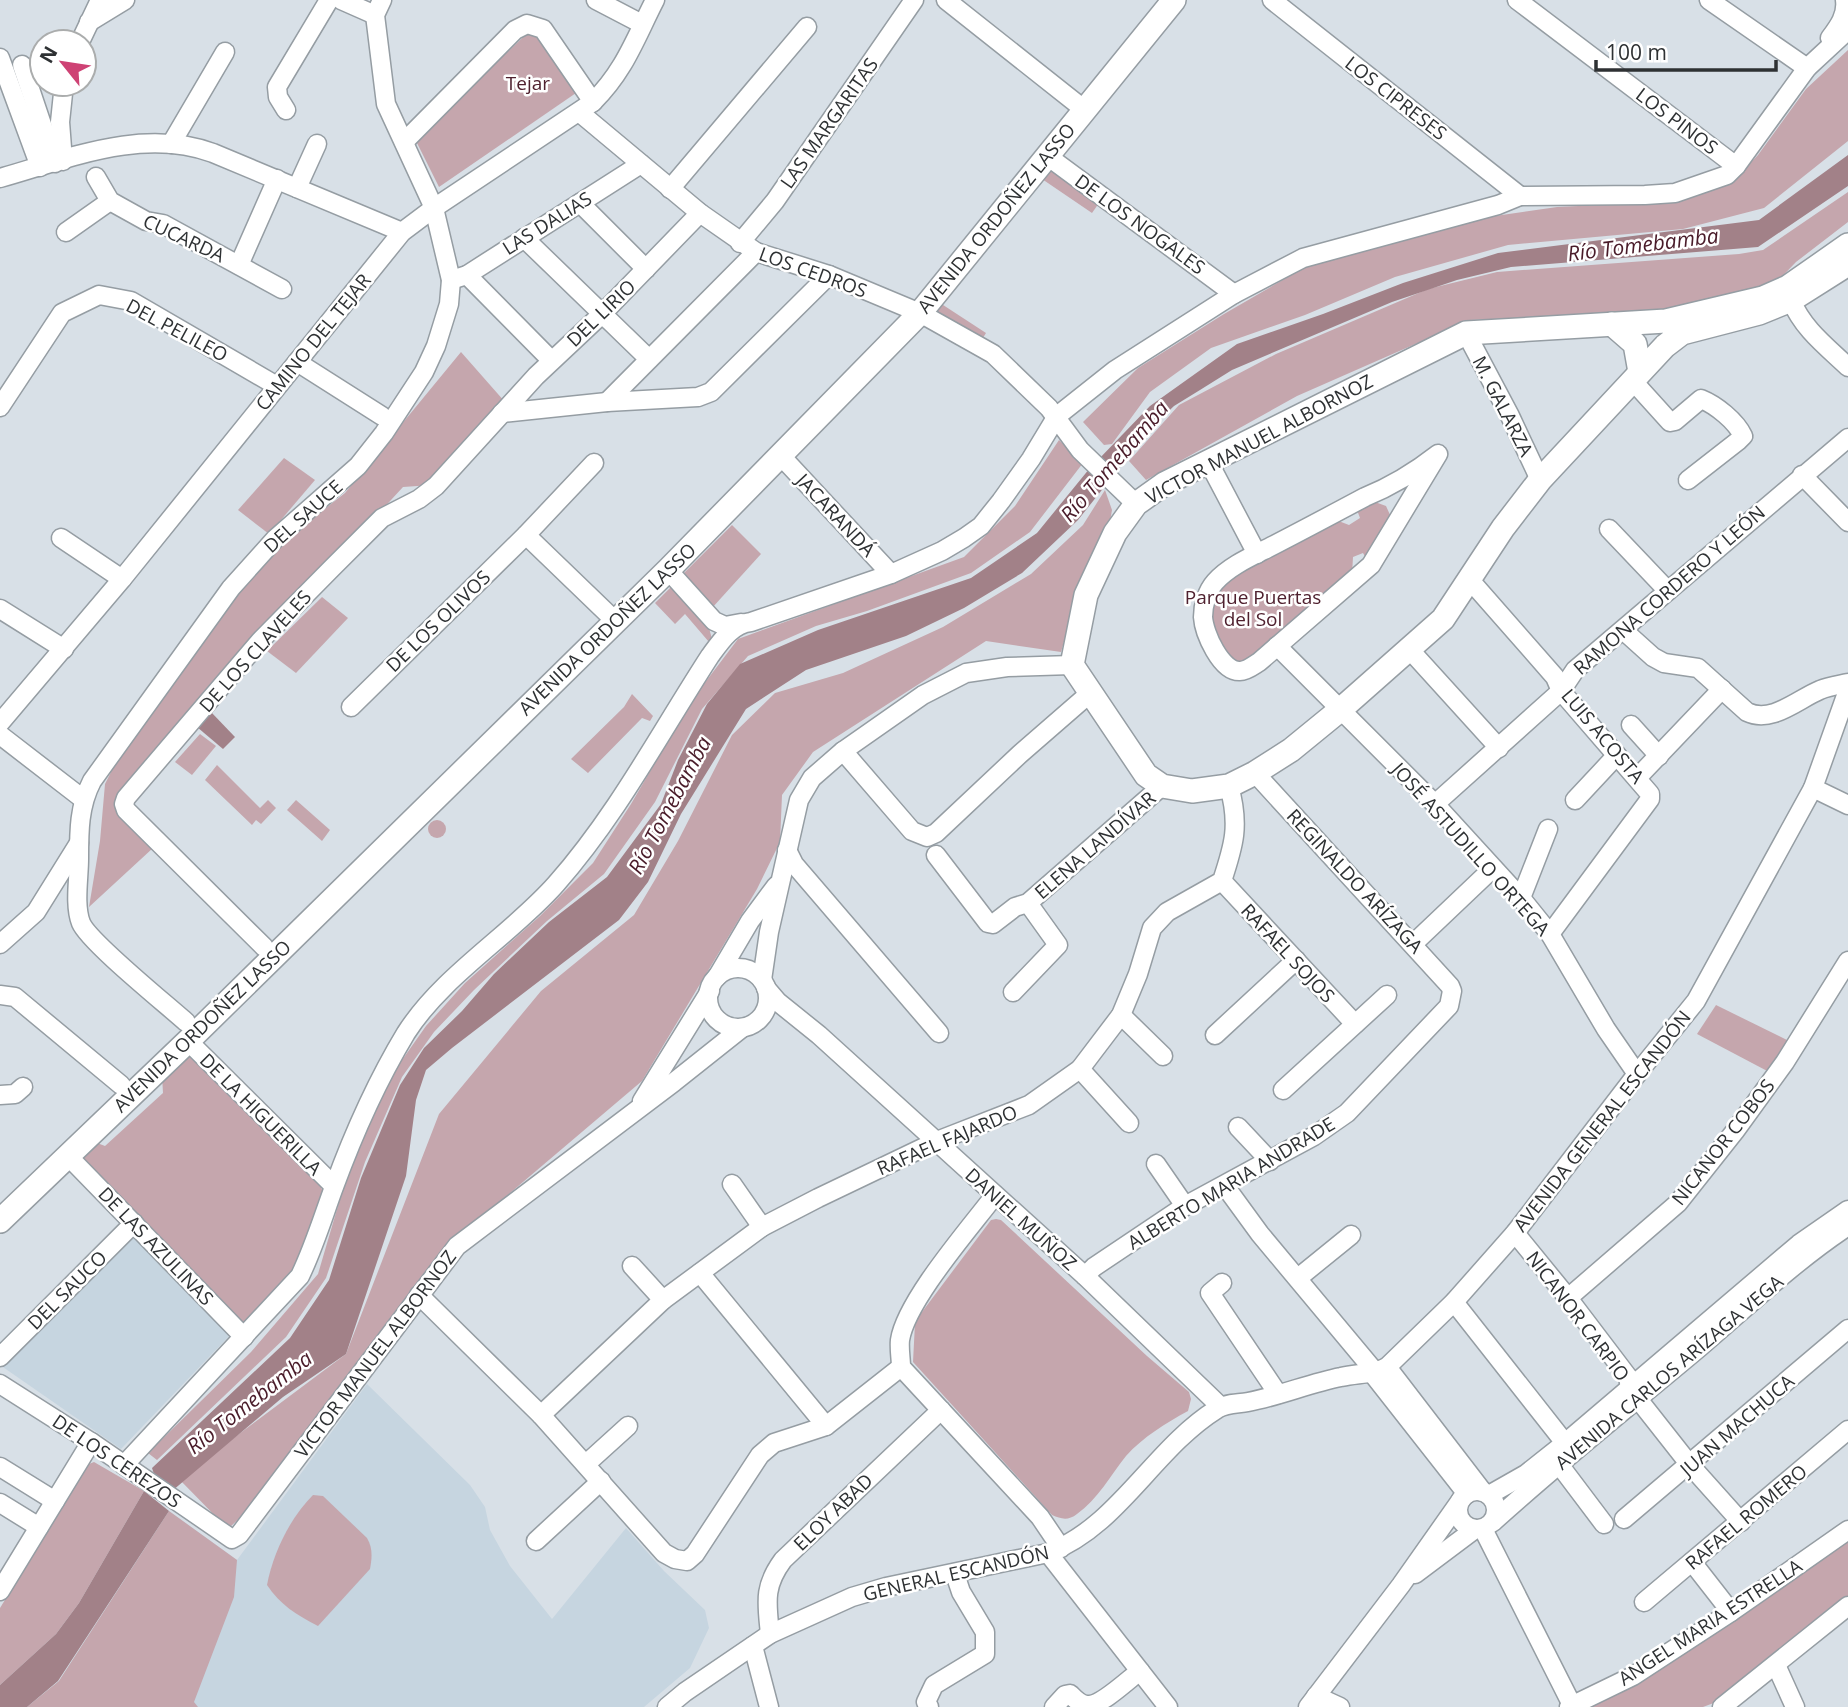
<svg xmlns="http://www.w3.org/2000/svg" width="1848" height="1707" viewBox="0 0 1848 1707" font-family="'Open Sans',sans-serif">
<rect width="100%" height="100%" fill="#d8e0e7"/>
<g fill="#c6d5e0">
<polygon points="130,1227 233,1332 121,1449 0,1365"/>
<polygon points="367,1384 470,1485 485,1507 490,1530 510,1566 552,1619 626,1528 664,1571 705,1610 709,1628 690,1668 644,1707 27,1707 59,1681 169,1511 237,1560"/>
</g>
<g fill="#c5a6ad">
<polygon points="534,27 575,84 576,93 439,187 415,139"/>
<polygon points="1848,50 1848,141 1764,208 1683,229 1508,245 1395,277 1305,315 1211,348 1150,392 1112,444 1104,445 1083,422 1138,368 1224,314 1305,267 1447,223 1557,207 1662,202 1736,178 1758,155 1806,89"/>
<polygon points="1055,169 1099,203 1092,213 1042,179 1049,171"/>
<polygon points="1848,192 1848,222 1796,262 1771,288 1646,314 1470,320 1297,396 1146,480 1129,461 1179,405 1276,354 1428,289 1497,272 1739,254 1763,250"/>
<polygon points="940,303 986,333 981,341 934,312"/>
<polygon points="461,352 505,402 432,485 403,487 122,792 153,848 89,907 100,841 105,784 115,764 219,614 281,543 345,493"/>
<polygon points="1059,440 1083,463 1030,532 971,573 867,611 816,626 748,656 702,709 655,802 604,874 547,921 474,990 434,1032 402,1077 365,1162 326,1278 286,1337 157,1460 148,1453 251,1352 318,1274 350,1165 395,1070 426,1026 465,983 540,916 593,863 631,804 691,701 738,639 964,557 1015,506"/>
<polygon points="284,458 315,480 269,534 238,510"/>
<polygon points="1105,490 1112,510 1108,533 1075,604 1061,652 986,641 813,752 782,795 780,842 757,889 642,1081 457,1238 392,1317 289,1459 250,1508 228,1529 179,1479 346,1354 439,1114 541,991 634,915 678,841 732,735 775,693 843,673 943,627 1031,574 1083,525"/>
<polygon points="1375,502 1386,506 1391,517 1367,560 1363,553 1353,557 1352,574 1254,657 1240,664 1227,658 1210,620 1213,596 1228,578 1336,520 1349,525 1360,518 1357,510"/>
<polygon points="732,525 761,554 712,608 684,573"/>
<polygon points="671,587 709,628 712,639 709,642 685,614 675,624 655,603"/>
<polygon points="322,597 348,618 296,673 267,651"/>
<polygon points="632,694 653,716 650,721 642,718 588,773 571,759 624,707"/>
<polygon points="200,734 216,746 192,775 175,762"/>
<polygon points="217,765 260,808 268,800 276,808 261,824 256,820 252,825 205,780"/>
<polygon points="296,800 330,830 322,841 287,810"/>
<circle cx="437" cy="829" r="9"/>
<polygon points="1716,1005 1791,1042 1771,1073 1697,1034"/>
<polygon points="186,1053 321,1187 324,1195 298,1270 245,1327 76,1154 92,1141 105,1146 163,1093 162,1076"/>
<path d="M996,1219L1001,1220L1147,1356L1189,1392L1191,1399L1188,1411C1166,1423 1143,1437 1126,1456C1111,1475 1097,1500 1077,1514C1068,1521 1061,1519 1052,1515L913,1362L915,1323L919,1316L991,1220Z"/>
<polygon points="94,1462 144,1491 79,1603 56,1634 0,1685 0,1608 89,1464"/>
<path d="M313,1495L323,1496L367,1538C373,1548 372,1558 370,1569L318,1626C297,1615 280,1605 267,1585C273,1553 290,1518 313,1495Z"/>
<polygon points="169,1511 237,1560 234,1597 194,1702 198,1707 27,1707 59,1681"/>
<polygon points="1848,1538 1848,1598 1719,1701 1703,1707 1588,1707"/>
</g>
<g fill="#a28188">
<polygon points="1848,155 1848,186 1758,247 1511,267 1457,280 1392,302 1232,370 1200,390 1174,406 1147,432 1113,476 1097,461 1150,406 1237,344 1323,314 1403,283 1498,253 1759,220"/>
<polygon points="1094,463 1109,481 1078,520 1022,573 964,608 906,636 806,670 746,709 681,814 648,882 619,920 452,1048 426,1070 416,1100 406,1176 346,1354 283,1397 172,1491 155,1477 152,1468 290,1338 329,1280 361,1178 400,1085 424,1048 462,1011 494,974 549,922 607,877 661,804 678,760 707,704 740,664 818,630 971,578 1037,533"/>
<polygon points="211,712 235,737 223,749 197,727"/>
<polygon points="144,1491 169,1511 58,1681 27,1707 0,1707 0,1685 56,1634 79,1603"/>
</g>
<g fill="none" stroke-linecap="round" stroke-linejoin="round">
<g stroke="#959da3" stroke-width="21">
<g id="minor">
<polyline points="341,0 375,15"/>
<polyline points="596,0 642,24"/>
<polyline points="946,0 1076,103"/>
<polyline points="1272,0 1520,196"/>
<polyline points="1517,0 1736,166"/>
<polyline points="1709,0 1807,68"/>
<polyline points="89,22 125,0"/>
<path d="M1830,38C1839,26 1847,15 1845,0"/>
<polyline points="80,42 100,0"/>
<polyline points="0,58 40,167"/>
<polyline points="22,65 55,163"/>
<polyline points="286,110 278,97 277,87 329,0"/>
<polyline points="579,112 700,213 756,252 829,275 920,313 993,354 1049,408 1080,450 1136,504"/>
<polyline points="404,142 515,30 527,24 543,29 593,102"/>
<polyline points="171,144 225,52"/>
<polyline points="1046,155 1234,294"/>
<polyline points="63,161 60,122 64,84"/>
<polyline points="96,177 110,201 146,221 163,224 282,289"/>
<path d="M0,178C68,159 142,127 213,153L402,232"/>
<polyline points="297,188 317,144"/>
<polyline points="670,189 807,27"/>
<polyline points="580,203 646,269"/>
<polyline points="66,232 110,201"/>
<polyline points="524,238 649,359"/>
<polyline points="740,243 775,201 914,0"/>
<polyline points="239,265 277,179"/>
<polyline points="467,275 551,360"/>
<polyline points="451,280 467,275 641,164"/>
<path d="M1791,300C1803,329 1826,346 1848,367"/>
<polyline points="1466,333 1510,416 1540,480"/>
<polyline points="297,362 382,416"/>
<path d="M1632,380L1670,422L1675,421L1701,399C1716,405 1736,421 1743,436L1738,441L1688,480"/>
<polyline points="607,402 756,252"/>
<polyline points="0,407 62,313 99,295 131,301 277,386"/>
<polyline points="502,413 607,402 698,397 711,392 829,275"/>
<path d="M1438,454L1371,565L1259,662C1254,665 1247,671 1240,671C1221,672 1204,633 1203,617C1203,605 1207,591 1215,582C1230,565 1255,555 1274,545C1305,529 1335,513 1365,497C1392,486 1415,472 1438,454Z"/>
<polyline points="781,456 891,574"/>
<polyline points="1208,461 1257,554"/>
<polyline points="1802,475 1848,522"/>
<polyline points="1609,529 1668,591"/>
<polyline points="526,535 608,614"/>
<polyline points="61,538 122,579"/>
<polyline points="668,570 714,621 725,626 741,623"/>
<polyline points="1469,579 1555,677 1561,691 1650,794 1650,799 1550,934"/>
<polyline points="0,609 64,649"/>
<path d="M1623,630L1653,657L1664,663L1698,668L1747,712C1772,724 1798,699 1820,690C1829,686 1839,685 1848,683"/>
<polyline points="1277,646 1435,804 1521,898 1550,934 1606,1029 1637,1074"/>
<polyline points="1410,650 1499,748"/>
<polyline points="351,707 526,535 594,463"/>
<path d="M0,723L122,579L402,232L434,208L593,102C625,70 635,39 655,0"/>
<polyline points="1631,725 1659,756"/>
<polyline points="0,735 83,799"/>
<polyline points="843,751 912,831 927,837 936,833 1020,754 1089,694"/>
<polyline points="1637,778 1722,689"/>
<polyline points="1813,788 1848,805"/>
<polyline points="1575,800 1617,755"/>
<polyline points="1435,804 1561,691 1575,670 1848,438"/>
<polyline points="787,850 794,864 939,1033"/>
<polyline points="936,855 988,923 993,924 1015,907 1028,903 1162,786"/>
<polyline points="1222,881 1355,1024"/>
<polyline points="1521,898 1548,829"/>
<polyline points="0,944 36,912 79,843"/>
<polyline points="1413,944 1492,869"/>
<polyline points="264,947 126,810 124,804 126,798 260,641 331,569 382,518 419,499 436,486 536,376 602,314 700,213"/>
<circle cx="738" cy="998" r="30"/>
<polyline points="717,977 750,921 776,886"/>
<polyline points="762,980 769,932 799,800 812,778 843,751 923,695 966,673 1007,667 1072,665"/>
<polyline points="766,988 778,1002 819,1035 1085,1276 1220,1406"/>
<polyline points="1013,992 1058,945 1028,903"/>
<polyline points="0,995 15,997 121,1085"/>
<polyline points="1121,1015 1163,1056"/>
<path d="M186,1022C166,1004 89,942 81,923C74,905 79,878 79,859C79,831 79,806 92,781L231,588L275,539L358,466L384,433L424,372L436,346L449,304L451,280L434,208L386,104L375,15L382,0"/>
<polyline points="1215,1035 1296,960"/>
<polyline points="188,1041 334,1186"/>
<polyline points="1080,1069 1129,1123"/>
<polyline points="1283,1090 1387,995"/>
<polyline points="0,1095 15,1094 23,1087"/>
<polyline points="642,1101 710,991"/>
<polyline points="1238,1127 1270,1161"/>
<polyline points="67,1155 244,1337"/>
<polyline points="1156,1164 1185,1206"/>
<polyline points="732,1184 762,1227"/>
<polyline points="1225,1186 1260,1234 1376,1373"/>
<path d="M995,1195C970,1228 906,1301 900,1340C899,1349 901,1359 901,1367L1040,1517L1061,1548"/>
<polyline points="1515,1233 1568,1298 1628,1377 1630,1388 1638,1399 1690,1465 1741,1522"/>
<polyline points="632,1266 663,1300"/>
<polyline points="700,1273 826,1426"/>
<polyline points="1085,1276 1094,1267 1185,1206 1314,1136 1347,1113 1449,1006 1452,991 1450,986 1255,773"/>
<polyline points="1298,1278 1351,1235"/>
<polyline points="1222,1283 1210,1293 1278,1394"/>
<polyline points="419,1295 541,1415 664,1553 675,1559 687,1561 695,1554 760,1455 774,1443 826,1426 901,1367"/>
<polyline points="1568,1298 1678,1203 1735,1131 1785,1062 1848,961"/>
<polyline points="1454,1302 1565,1443"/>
<polyline points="0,1357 134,1223"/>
<polyline points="1387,1367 1483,1492"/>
<polyline points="1372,1373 1467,1494"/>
<polyline points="0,1384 91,1442 232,1539 239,1535 457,1246 674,1082 742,1028"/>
<path d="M541,1415L663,1300L762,1227L818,1198L937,1141L1029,1105L1080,1069L1121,1015L1138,974L1152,928L1167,912L1222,881C1234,845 1240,825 1229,786"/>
<polyline points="1558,1463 1604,1524"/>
<polyline points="586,1464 628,1426"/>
<path d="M124,1465L300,1276C314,1247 323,1217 334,1187C353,1135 377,1081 406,1033C443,975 511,935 556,884C617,815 660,733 710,656C721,641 732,624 751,622L891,574L942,551L964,538L981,526L1001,501L1031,459L1057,416L1115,370L1234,294L1303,258L1498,205L1520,196L1645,195L1675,193L1727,175L1736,166L1807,68L1848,30"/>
<polyline points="0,1467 55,1501"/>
<circle cx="1477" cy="1510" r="19"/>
<polyline points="1489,1495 1526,1474 1565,1443 1799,1244 1848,1210"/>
<polyline points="0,1503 39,1527"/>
<polyline points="1624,1519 1848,1329"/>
<path d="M1493,1522C1560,1461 1631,1405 1700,1347C1748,1306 1795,1261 1848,1226"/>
<polyline points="1483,1529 1573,1707"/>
<polyline points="536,1541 601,1481"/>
<polyline points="1048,1553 1168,1707"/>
<polyline points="1692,1562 1731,1612"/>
<polyline points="1415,1574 1475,1529"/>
<polyline points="0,1591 91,1442"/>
<polyline points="1644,1602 1848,1430"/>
<path d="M770,1634C767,1603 763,1587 783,1560L941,1410"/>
<polyline points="753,1646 769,1707"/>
<polyline points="1776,1665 1795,1707"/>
<polyline points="1316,1696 1340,1707"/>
<path d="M667,1707L685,1692L770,1634L852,1597L886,1587L1048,1553C1119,1526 1153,1449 1217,1409C1226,1403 1238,1404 1248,1402C1280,1396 1310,1383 1341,1377C1358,1373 1372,1375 1387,1367L1454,1302L1515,1233L1637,1074L1696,1001L1813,788L1848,690"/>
<polyline points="929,1707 926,1702 934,1685 985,1654 985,1632 961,1592 955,1574"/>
<path d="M1054,1707L1065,1695L1070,1694C1075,1699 1081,1706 1089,1705C1102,1705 1129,1679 1140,1671"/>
<polyline points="1308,1707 1401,1585 1463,1497"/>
<polyline points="1569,1707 1633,1676 1731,1612 1848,1530"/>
<polyline points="1722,1707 1848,1606"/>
</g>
</g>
<g stroke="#959da3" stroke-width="26">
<g id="major">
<polyline points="1848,245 1788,287 1763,298 1666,321 1466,333 1164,484 1136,504 1115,533 1086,595 1072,665 1146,775 1162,786 1192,791 1229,786 1255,773 1291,750 1340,710 1443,619 1503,528 1540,480 1665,346 1682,333 1759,313 1791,300 1848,264"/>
<polyline points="1612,324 1635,344 1640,372"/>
<polyline points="0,1221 188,1041 668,570 920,313 1174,0"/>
</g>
</g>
<use href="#minor" stroke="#fff" stroke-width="18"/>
<use href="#major" stroke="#fff" stroke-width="23"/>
</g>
<g text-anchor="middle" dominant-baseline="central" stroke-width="5" stroke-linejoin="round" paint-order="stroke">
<g font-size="19" fill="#4f212f" stroke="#fff">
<text x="528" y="83">Tejar</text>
<text x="1253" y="597">Parque Puertas<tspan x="1253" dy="22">del Sol</tspan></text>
</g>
<g font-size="19" fill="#2e3133" stroke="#fff">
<text transform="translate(1396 98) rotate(38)">LOS CIPRESES</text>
<text transform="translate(1677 121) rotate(37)">LOS PINOS</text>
<text transform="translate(829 123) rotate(-55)">LAS MARGARITAS</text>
<text transform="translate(996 218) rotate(-51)">AVENIDA ORDOÑEZ LASSO</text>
<text transform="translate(547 223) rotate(-32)">LAS DALIAS</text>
<text transform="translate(1140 224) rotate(36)">DE LOS NOGALES</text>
<text transform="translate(184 238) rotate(25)">CUCARDA</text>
<text transform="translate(813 272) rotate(20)">LOS CEDROS</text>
<text transform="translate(601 313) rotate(-44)">DEL LIRIO</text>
<text transform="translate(177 330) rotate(28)">DEL PELILEO</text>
<text transform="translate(313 342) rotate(-51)">CAMINO DEL TEJAR</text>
<text transform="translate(1503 406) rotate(63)">M. GALARZA</text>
<text transform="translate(1259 439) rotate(-28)">VICTOR MANUEL ALBORNOZ</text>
<text transform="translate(836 515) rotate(47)">JACARANDÁ</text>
<text transform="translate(303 516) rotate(-42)">DEL SAUCE</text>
<text transform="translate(1669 590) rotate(-41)">RAMONA CORDERO Y LEÓN</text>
<text transform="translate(438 621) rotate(-44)">DE LOS OLIVOS</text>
<text transform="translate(607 629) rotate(-44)">AVENIDA ORDOÑEZ LASSO</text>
<text transform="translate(255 651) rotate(-48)">DE LOS CLAVELES</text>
<text transform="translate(1603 736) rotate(50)">LUIS ACOSTA</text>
<text transform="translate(1095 845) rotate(-41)">ELENA LANDÍVAR</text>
<text transform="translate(1471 849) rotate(48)">JOSÉ ASTUDILLO ORTEGA</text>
<text transform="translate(1355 881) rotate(47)">REGINALDO ARÍZAGA</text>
<text transform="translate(1288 953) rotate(47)">RAFAEL SOJOS</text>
<text transform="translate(202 1026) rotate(-44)">AVENIDA ORDOÑEZ LASSO</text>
<text transform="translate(261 1114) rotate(45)">DE LA HIGUERILLA</text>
<text transform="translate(1602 1121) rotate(-52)">AVENIDA GENERAL ESCANDÓN</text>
<text transform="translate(947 1140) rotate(-23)">RAFAEL FAJARDO</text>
<text transform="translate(1723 1142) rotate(-52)">NICANOR COBOS</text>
<text transform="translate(1231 1183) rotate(-31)">ALBERTO MARIA ANDRADE</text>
<text transform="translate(1021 1219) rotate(42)">DANIEL MUÑOZ</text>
<text transform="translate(156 1246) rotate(46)">DE LAS AZULINAS</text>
<text transform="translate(67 1290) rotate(-45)">DEL SAUCO</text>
<text transform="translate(1578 1316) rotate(53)">NICANOR CARPIO</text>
<text transform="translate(375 1354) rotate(-53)">VICTOR MANUEL ALBORNOZ</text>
<text transform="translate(1669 1372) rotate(-40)">AVENIDA CARLOS ARÍZAGA VEGA</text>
<text transform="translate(1737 1425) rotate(-41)">JUAN MACHUCA</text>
<text transform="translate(117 1461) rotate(34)">DE LOS CEREZOS</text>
<text transform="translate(833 1512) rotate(-44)">ELOY ABAD</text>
<text transform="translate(1746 1517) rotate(-40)">RAFAEL ROMERO</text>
<text transform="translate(956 1573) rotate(-13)">GENERAL ESCANDÓN</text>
<text transform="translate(1710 1622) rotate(-33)">ANGEL MARIA ESTRELLA</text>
</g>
<g font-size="21" font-style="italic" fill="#491b29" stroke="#fff">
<text transform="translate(1643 244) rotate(-7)">Río Tomebamba</text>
<text transform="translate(1114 461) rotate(-49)">Río Tomebamba</text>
<text transform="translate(669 805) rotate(-62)">Río Tomebamba</text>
<text transform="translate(249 1402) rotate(-38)">Río Tomebamba</text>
</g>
</g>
<g transform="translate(63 63) rotate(300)"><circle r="33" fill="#ffffff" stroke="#abadad" stroke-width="2"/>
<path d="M0-5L12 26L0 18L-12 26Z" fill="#ce4274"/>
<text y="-10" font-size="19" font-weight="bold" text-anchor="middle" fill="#2e3133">N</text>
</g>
<path d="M1596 60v10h180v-10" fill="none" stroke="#2e3133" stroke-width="3.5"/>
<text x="1606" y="60" font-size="21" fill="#2e3133" stroke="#ffffff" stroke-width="5" paint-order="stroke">100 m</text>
</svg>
